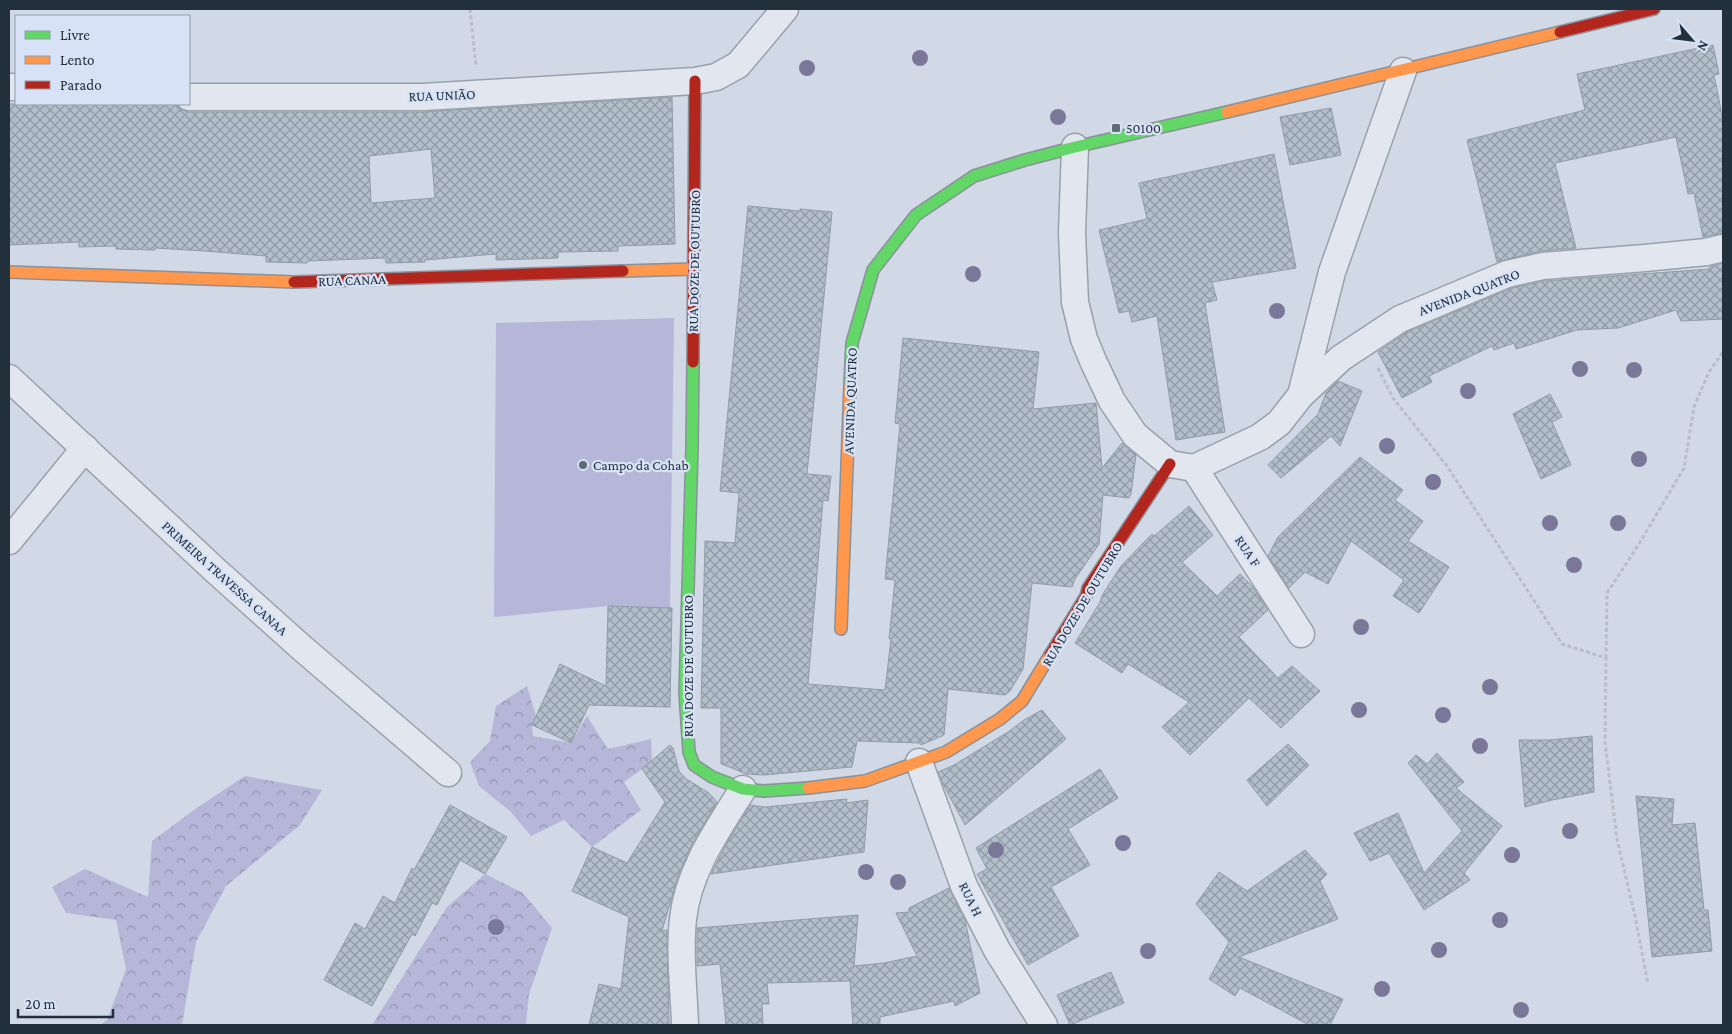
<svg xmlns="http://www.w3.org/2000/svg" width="1732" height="1034" viewBox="0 0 1732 1034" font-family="'Crimson Pro',serif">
<defs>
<pattern id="forest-crowns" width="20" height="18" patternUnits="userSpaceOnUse" patternTransform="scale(1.25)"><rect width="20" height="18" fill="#b6b7d8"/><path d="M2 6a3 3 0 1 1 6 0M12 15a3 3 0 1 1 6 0" fill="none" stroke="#9495b0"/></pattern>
<pattern id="building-cross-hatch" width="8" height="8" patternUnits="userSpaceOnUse" patternTransform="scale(1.25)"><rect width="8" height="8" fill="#b2beca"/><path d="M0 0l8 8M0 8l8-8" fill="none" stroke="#909ba5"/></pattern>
</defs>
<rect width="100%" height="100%" fill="#d1d8e6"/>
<g fill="url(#forest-crowns)">
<polygon points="527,686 536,716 532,725 533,736 571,743 587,716 608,749 651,739 652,762 624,782 641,810 592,847 564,820 531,836 511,812 479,786 470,762 490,741 496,706"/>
<polygon points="245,776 322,790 300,825 226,886 196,942 182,1025 100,1025 107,1020 126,969 116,920 66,913 52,887 85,869 148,897 152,841 198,807"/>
<polygon points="485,874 523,893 552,928 529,994 526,1025 372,1025 447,907"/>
</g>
<polygon fill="#b6b7d8" points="674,318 670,608 608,606 494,617 496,323"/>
<g fill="url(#building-cross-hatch)" stroke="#909ca7" fill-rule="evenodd">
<polygon points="1713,45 1719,74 1714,75 1723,120 1723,233 1703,237 1694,193 1688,194 1676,137 1555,163 1576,248 1540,251 1497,262 1467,140 1585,110 1577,74"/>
<path d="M672,97L675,244L618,246V251L558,252V258L496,260V254L425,260V262L386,263L385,258L307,261V263L266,262V256L205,251L155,248V250L116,249V246L79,247V242L9,245V104H176L181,110L189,112H423ZM431,149L435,198L371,203L369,156Z"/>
<polygon points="1331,108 1341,155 1290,165 1280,117"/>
<polygon points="1274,154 1296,268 1212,282 1217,300 1205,303 1225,432 1176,440 1157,316 1132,322 1129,311 1119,313 1099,230 1147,219 1139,183"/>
<polygon points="748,206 800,211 800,209 832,212 807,474 831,476 828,501 823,500 808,684 885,690 891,639 889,639 895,580 885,579 900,424 895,423 903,338 1039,352 1033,409 1096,403 1102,468 1122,443 1136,455 1131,494 1129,498 1103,495 1099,544 1075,579 1072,587 1032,583 1023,669 1010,691 1005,695 948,689 944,735 921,745 920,743 857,741 852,767 764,775 746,774 732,768 721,764 721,708 701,708 705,541 735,543 739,493 720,491"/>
<polygon points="1723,263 1723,319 1681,321 1676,310 1618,328 1577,330 1516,349 1514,343 1494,350 1492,346 1429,376 1432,382 1402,398 1378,352 1407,332 1512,288 1545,281 1710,269 1709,267"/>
<polygon points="1338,381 1362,391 1340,446 1331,436 1281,478 1268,465 1318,414 1326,393"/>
<polygon points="1550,394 1562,417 1552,422 1571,465 1541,479 1513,414"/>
<polygon points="1360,457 1403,490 1395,500 1423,521 1408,541 1449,567 1419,613 1393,596 1404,580 1351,541 1328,584 1305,572 1289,588 1268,556 1278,537"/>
<polygon points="1189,506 1213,535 1182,562 1217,596 1240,574 1252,586 1268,610 1239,637 1278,678 1292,666 1320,691 1281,728 1249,698 1190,755 1162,727 1189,702 1128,664 1122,673 1075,643 1099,604 1103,594 1121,566 1152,534 1154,536"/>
<polygon points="608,606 672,608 670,707 589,705 571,743 532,725 560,664 606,686"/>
<polygon points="1042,710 1066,739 965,825 944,786 938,772 954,765 1008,732 1024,720"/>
<polygon points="1592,736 1594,792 1552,800 1525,807 1519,740 1549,740"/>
<polygon points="1288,744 1309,765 1267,806 1247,780"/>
<polygon points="670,745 673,748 679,771 685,778 709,793 717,802 692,844 678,876 662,931 667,930 669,1025 589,1025 599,984 621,989 629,917 572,891 592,847 627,863 665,802 642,769"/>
<polygon points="1437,753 1464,782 1456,788 1502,826 1464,873 1470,880 1424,910 1389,853 1370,861 1354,833 1398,813 1424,873 1462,831 1408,763 1416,755 1427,764"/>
<polygon points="1100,769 1118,798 1068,829 1090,865 1051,887 1079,936 1028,965 977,874 987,869 976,848"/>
<polygon points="1636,796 1674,799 1672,825 1695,823 1704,910 1708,910 1712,951 1652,957"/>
<polygon points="847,799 846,803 868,800 864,852 711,874 727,843 750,805 765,807"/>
<polygon points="450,805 507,837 485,874 460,860 437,905 432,903 415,936 412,934 372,1006 324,980 355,923 365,929 383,896 395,903 412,868 414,870"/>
<polygon points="1305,850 1327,874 1320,881 1338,919 1239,957 1343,999 1330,1025 1309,1025 1240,988 1235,996 1209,979 1229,942 1196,904 1219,872 1247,891"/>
<polygon points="949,888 965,920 980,993 955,1006 954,1001 880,1017 880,1025 853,1025 850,981 767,983 769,1004 762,1004 763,1025 726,1025 720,964 697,966 697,928 858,915 854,966 884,963 917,956 896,913 909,912 909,908"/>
<polygon points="1111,972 1124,1003 1070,1025 1057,995"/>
</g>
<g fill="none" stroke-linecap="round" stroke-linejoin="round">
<g stroke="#99a1ac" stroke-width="29">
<g id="street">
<polyline points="9,87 16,87"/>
<polyline points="189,97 423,97 695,81 716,77 738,65 785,9"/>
<polyline points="1075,147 1072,233 1075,302 1084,339 1094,363 1112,401 1135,435 1170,464 1194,468 1260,437 1279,423 1301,395 1332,272 1403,71"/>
<polyline points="9,378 216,571 302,648 448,773"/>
<polyline points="1301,395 1341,358 1400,319 1507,274 1543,266 1645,258 1706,252 1723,248"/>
<polyline points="1194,468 1301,634"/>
<polyline points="9,541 85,448"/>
<polyline points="919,762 964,886 997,950 1044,1025"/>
<path d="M685,1025C684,990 679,954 683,919C688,871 718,829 743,789"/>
</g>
</g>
<g stroke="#8a919b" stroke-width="14">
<g id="fast">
<polyline points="693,362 692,448 685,693 689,752 694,765 712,777 743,789 764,791 808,788"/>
<polyline points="850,384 852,343 873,270 916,215 974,176 1025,160 1075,147 1227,112"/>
</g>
</g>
<g stroke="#8a919b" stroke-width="14">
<g id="slow">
<polyline points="1227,112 1560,32"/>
<polyline points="623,271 694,269"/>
<polyline points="9,272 294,282"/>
<polyline points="841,629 850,384"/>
<polyline points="808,788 865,781 946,752 1000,719 1022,701 1050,655"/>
</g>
</g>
<g stroke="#8a919b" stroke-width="14">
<g id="jam">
<polyline points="1560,32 1654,9"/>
<polyline points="294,282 623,271"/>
<polyline points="693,362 695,81"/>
<polyline points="1050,655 1086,596 1088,588 1170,464"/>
</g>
</g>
<g stroke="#b9bec7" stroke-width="3" stroke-dasharray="4 2.5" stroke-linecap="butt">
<polyline points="470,9 476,66"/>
<polyline points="1378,368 1393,398 1447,466 1562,644 1606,658 1605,742 1617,839 1635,916 1648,984"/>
<polyline points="1606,658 1607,593 1639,544 1684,468 1694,407 1709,372 1723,352"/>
</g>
<use href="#street" stroke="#e2e6ee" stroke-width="26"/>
<use href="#fast" stroke="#63d668" stroke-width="11"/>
<use href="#slow" stroke="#ff974d" stroke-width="11"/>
<use href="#jam" stroke="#b3261e" stroke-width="11"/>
</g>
<g fill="#7a7798">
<circle cx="920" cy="58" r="8"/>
<circle cx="807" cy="68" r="8"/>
<circle cx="1058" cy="117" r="8"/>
<circle cx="973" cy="274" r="8"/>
<circle cx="1277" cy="311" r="8"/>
<circle cx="1580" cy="369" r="8"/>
<circle cx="1634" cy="370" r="8"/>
<circle cx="1468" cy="391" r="8"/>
<circle cx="1387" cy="446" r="8"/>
<circle cx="1639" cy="459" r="8"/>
<circle cx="1433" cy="482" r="8"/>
<circle cx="1550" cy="523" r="8"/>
<circle cx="1618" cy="523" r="8"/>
<circle cx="1574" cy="565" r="8"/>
<circle cx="1361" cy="627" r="8"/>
<circle cx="1490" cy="687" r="8"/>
<circle cx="1359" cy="710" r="8"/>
<circle cx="1443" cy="715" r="8"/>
<circle cx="1480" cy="746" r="8"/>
<circle cx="1570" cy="831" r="8"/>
<circle cx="1123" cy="843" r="8"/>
<circle cx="996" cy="850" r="8"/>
<circle cx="1512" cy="855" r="8"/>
<circle cx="866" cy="872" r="8"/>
<circle cx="898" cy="882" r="8"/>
<circle cx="1500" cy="920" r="8"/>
<circle cx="496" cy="927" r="8"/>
<circle cx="1439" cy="950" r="8"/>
<circle cx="1148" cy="951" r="8"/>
<circle cx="1382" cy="989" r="8"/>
<circle cx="1521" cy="1010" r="8"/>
</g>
<g fill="#5f6b77" stroke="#d8e2f6" stroke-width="2">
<rect x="1111" y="123" width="10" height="10" rx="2.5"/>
<circle cx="583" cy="465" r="5"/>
</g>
<g text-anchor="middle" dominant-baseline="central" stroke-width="4.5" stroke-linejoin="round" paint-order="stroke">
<g font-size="14" fill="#21303b" stroke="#d8e2f6">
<text transform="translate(442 95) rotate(-2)">RUA UNIÃO</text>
<text transform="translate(694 261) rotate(-89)">RUA DOZE DE OUTUBRO</text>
<text transform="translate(352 280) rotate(-2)">RUA CANAA</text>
<text transform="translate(1469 292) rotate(-21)">AVENIDA QUATRO</text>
<text transform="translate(850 401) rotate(-88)">AVENIDA QUATRO</text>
<text transform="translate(1248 551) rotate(56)">RUA F</text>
<text transform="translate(225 578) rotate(42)">PRIMEIRA TRAVESSA CANAA</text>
<text transform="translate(1082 604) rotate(-59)">RUA DOZE DE OUTUBRO</text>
<text transform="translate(688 666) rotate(-90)">RUA DOZE DE OUTUBRO</text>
<text transform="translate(971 899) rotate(64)">RUA H</text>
</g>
<g font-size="14" fill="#21303b" stroke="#d8e2f6" text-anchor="start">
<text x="1126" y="128">50100</text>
<text x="593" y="465">Campo da Cohab</text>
</g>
</g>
<rect width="1732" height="1034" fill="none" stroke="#21303b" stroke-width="20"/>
<rect x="15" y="15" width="175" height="90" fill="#d8e2f6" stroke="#8f9bab"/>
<rect x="25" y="31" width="25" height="8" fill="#63d668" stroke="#8f9bab"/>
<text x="60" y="40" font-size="15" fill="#21303b">Livre</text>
<rect x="25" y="56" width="25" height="8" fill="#ff974d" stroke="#8f9bab"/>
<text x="60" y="65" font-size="15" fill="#21303b">Lento</text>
<rect x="25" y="81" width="25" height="8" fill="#b3261e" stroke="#8f9bab"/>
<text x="60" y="90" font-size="15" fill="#21303b">Parado</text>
<g transform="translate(1692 40) rotate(118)" stroke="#d8e2f6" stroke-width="4" paint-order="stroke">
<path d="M0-4L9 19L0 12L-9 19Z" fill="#21303b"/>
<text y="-8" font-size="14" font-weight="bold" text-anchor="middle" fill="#21303b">N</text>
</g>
<path d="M18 1009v8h95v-8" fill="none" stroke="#21303b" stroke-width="2.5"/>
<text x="25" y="1009" font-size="15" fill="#21303b" stroke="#d8e2f6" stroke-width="4" paint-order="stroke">20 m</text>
</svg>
